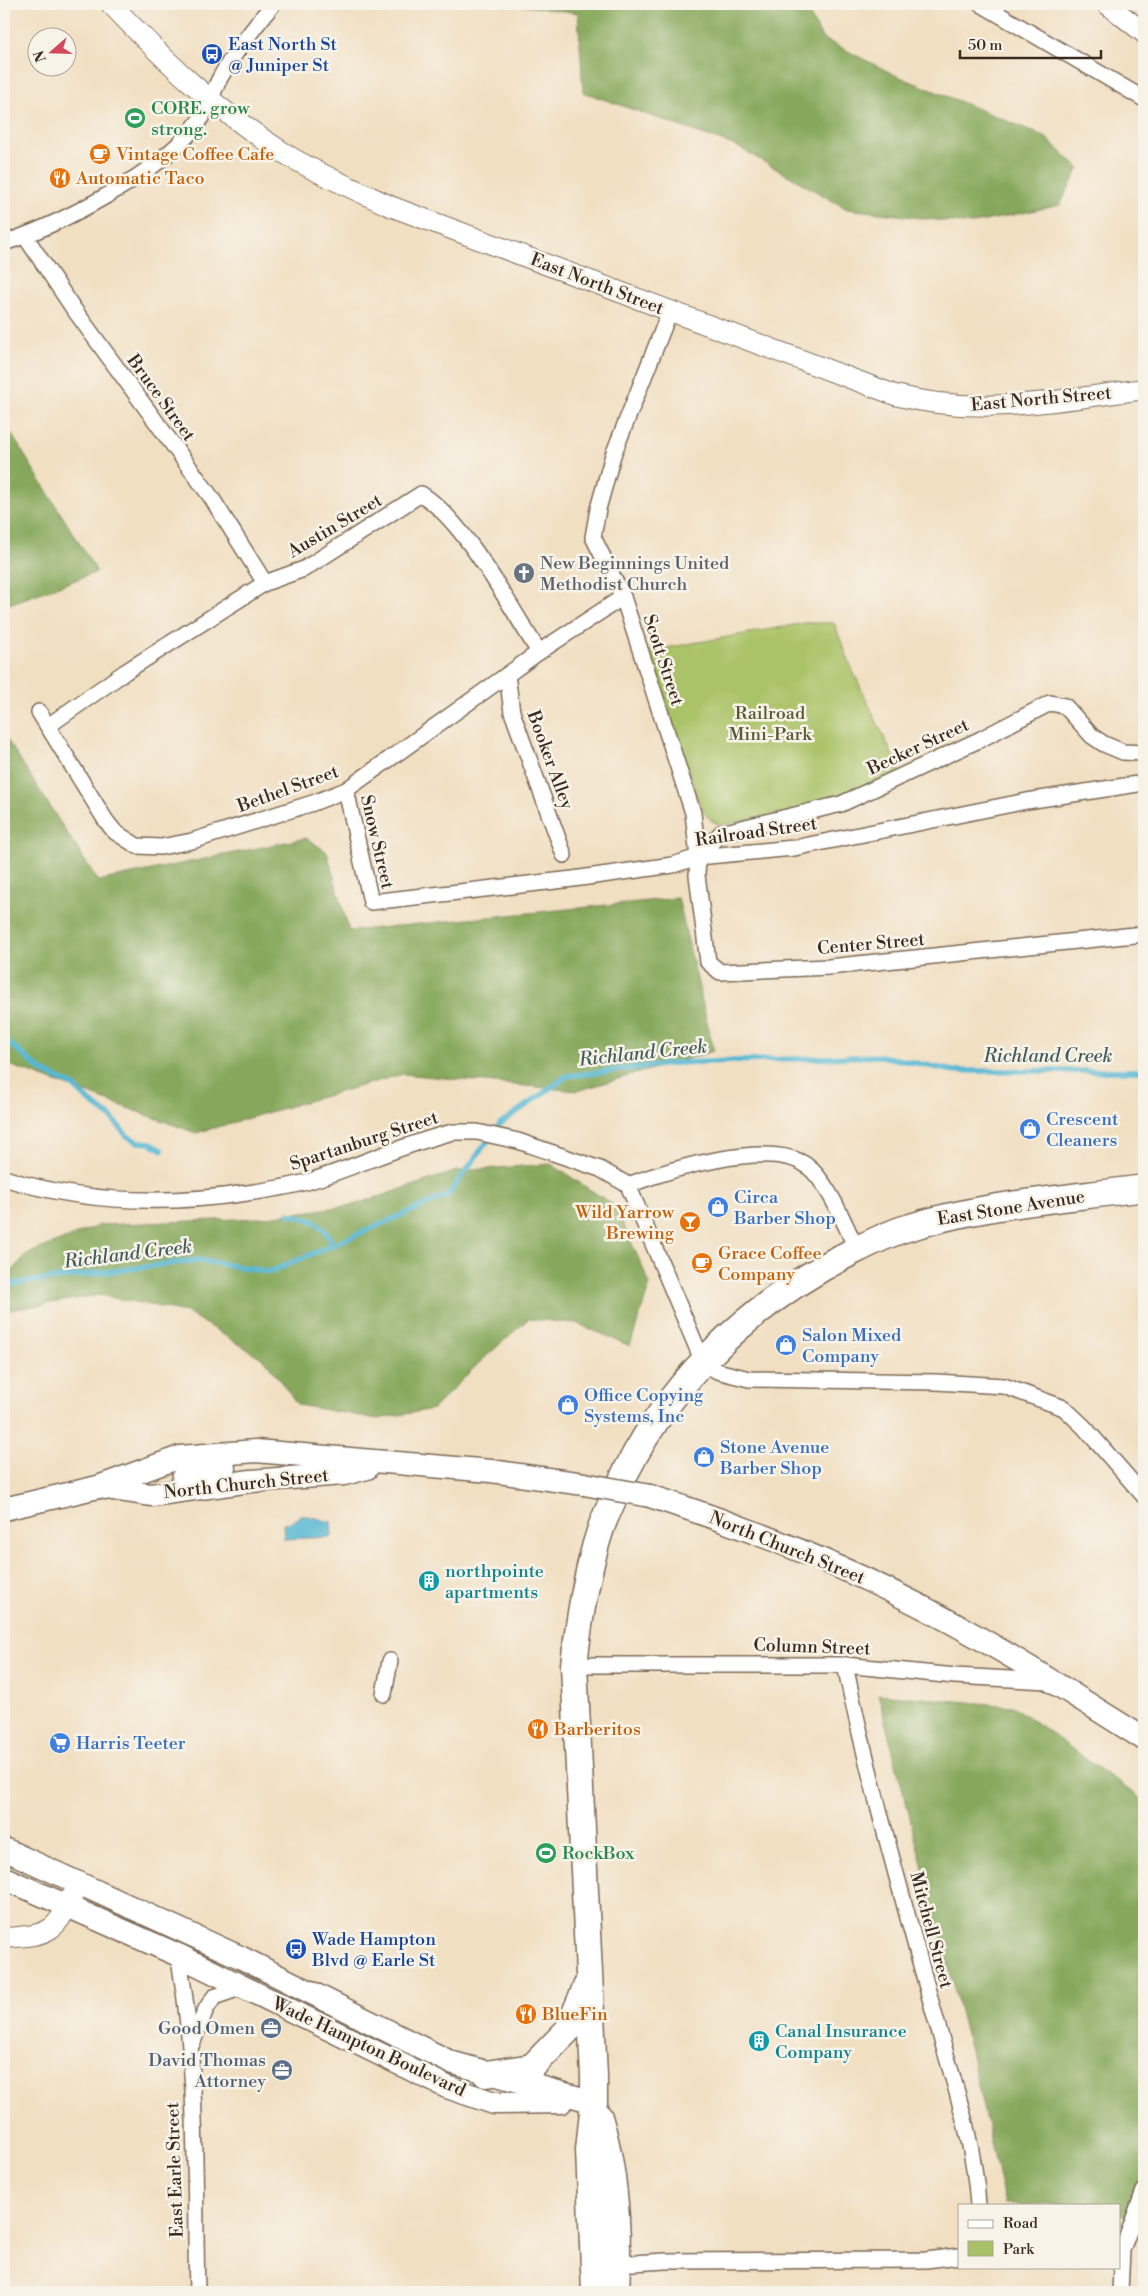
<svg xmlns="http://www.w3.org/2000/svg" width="1148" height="2296" viewBox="0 0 1148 2296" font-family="'Libre Bodoni',serif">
<rect width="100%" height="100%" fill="#f7f3e8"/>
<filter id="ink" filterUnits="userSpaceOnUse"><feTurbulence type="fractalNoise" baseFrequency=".02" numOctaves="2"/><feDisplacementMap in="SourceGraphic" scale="10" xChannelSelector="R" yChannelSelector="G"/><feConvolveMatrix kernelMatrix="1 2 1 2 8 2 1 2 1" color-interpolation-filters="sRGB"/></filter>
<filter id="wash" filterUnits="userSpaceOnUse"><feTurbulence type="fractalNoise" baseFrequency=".0096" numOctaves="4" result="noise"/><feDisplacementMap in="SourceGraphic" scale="20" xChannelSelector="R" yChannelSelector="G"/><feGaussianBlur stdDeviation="1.12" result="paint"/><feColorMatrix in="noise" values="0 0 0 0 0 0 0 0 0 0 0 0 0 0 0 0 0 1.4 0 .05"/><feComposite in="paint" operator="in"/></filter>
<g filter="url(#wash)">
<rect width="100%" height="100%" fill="#f1dfc2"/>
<path fill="#aac267" stroke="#727642" d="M805,623H834L852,669L901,773L817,806L721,825C707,821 704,812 698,799L649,651Z"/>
<g fill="#87a85c" stroke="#61693d">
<polygon points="510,4 804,4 822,38 895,75 1044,136 1079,168 1060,205 970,224 847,209 736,146 583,92 578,13"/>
<polygon points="4,422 97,572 4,606"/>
<polygon points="4,735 98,881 306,838 327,852 349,931 678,898 714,1051 577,1091 403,1074 196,1133 4,1063"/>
<polygon points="551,1164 615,1206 650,1284 630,1346 576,1323 528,1319 480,1362 433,1409 378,1419 298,1405 265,1360 186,1312 99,1295 4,1311 4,1279 27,1254 100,1225 260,1218 353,1205 457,1171"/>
<polygon points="878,1694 1013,1706 1144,1801 1144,2219 1119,2215 1119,2205 1005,2205 969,2046"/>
</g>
<path fill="#55b7d3" stroke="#487078" d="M301,1516C313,1515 320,1521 331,1521L332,1537L284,1539L283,1523L292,1522Z"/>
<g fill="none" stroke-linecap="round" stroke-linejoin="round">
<g stroke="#55b7d3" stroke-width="5.5">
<polyline points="4,1039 42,1071 72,1085 89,1101 111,1117 127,1136 138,1142 151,1143 162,1150"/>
<path d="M289,1214C313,1220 322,1221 333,1245"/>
<polyline points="4,1285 199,1260 270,1272 448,1195 500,1124 567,1076 678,1063 881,1056 954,1071 1144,1071"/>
</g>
</g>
</g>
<g filter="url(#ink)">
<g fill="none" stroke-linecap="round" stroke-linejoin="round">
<g stroke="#7b6957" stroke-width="18">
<g id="street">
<polyline points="981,4 1144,99"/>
<polyline points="25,236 73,308 211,497 265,583"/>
<path d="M4,243C61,224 160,173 196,125C207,112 212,93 220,78C235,51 254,28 273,4"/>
<polyline points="670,311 613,455 598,509 593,537 623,597 693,813 698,857 697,875 708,962 720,972 829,967 1144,934"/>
<polyline points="507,675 512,712 564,855"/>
<polyline points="39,712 106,821 115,832 137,846 161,847 192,841 313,803 346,790 539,652 623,597"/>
<path d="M48,726L125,672L265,583L304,569L421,494C465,521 510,607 539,652"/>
<polyline points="346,790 371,902 573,879 673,865 698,857 794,848 1027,801 1144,783"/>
<polyline points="698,857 721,833 841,804 981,739 1050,703 1065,706 1092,736 1104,744 1123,752 1144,753"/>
<path d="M4,1178C82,1203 167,1205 247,1193C268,1190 290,1187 310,1181C358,1166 404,1144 453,1132H477L518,1141L600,1169L628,1185L703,1362L717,1371L749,1379L936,1382L1004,1386L1064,1408L1084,1427L1144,1496"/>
<path d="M628,1185C668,1170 768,1139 806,1165C828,1181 845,1225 857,1250"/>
<polyline points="574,1665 845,1665 955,1676 1047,1681"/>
<path d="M845,1665C869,1782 903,1898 934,2013C952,2077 974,2138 978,2205"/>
<polyline points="384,1694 390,1661"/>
<path d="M178,1955C199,2066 194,2180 197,2292"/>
<polyline points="192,2044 206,2009 214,1997 243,1987"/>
<polyline points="617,2264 665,2261 926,2260 959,2256"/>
<polyline points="1120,2292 1122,2250 1144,2191"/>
</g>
</g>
<g stroke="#7b6957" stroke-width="22">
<g id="secondary">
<path d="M111,4C166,62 216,110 284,153C317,174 355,189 390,206L895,395C979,417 1060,400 1144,389"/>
<polyline points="1107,4 1144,33"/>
<path d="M4,1938C58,1935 56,1929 79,1882"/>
</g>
</g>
<g stroke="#7b6957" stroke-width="25">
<g id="primary">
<polyline points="99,1487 151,1495 251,1481 344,1474 367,1468"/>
<polyline points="182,1490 184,1475 199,1470 224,1468"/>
<path d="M650,1496C746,1527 841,1564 930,1611C1003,1649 1074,1695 1144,1739"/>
<polyline points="4,1509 98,1487 180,1457 256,1451 491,1471 584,1484"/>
<polyline points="4,1849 242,1958 450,2062 594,2102"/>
<polyline points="4,1878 178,1955 447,2087 494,2103 561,2102"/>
</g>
</g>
<g stroke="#7b6957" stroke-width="29">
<g id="highway">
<polyline points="486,2074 532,2067 568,2030 586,1987"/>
<path d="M599,2117C616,2173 619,2234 616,2292"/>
<path d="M595,2292L589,2150L594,2102V2076L574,1665C579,1619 586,1574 600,1531C604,1518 611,1505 616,1493C662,1388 746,1306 848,1254C866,1245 885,1235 904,1229C981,1204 1064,1199 1144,1188"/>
</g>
</g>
<use href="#street" stroke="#fff" stroke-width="15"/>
<use href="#secondary" stroke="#fff" stroke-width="20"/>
<use href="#primary" stroke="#fff" stroke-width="22"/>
<use href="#highway" stroke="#fff" stroke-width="26"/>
<g stroke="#7b6957" stroke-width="25" stroke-linecap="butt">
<polyline id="primary-bridge" points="584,1484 650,1496"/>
</g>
<use href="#primary-bridge" stroke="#fff" stroke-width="22"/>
</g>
</g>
<defs>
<g id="bus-disc" transform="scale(1.125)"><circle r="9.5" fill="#1a4fb4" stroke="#f7f3e8"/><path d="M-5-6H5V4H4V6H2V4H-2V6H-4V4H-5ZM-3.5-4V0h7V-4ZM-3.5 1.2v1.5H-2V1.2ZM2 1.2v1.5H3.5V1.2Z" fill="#fff"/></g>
<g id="stadium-disc" transform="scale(1.125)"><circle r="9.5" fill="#2e9e5b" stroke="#f7f3e8"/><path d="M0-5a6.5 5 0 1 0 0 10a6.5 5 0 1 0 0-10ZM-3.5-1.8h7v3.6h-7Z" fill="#fff"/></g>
<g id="cafe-disc" transform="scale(1.125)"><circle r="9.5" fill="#e8710a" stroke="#f7f3e8"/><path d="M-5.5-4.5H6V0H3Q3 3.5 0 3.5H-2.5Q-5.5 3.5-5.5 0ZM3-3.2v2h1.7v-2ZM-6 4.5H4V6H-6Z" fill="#fff"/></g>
<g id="restaurant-disc" transform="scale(1.125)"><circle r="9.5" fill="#e8710a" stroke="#f7f3e8"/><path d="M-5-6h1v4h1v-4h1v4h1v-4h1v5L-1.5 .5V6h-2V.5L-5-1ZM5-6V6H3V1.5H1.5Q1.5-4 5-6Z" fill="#fff"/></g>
<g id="church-disc" transform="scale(1.125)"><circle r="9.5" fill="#6b7280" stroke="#f7f3e8"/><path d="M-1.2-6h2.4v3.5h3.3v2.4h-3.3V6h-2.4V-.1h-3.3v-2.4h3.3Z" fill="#fff"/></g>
<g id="shop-disc" transform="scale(1.125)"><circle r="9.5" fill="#3f7fe0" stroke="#f7f3e8"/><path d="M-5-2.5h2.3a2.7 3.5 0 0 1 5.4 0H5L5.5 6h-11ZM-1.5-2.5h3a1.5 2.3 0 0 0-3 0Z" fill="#fff"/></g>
<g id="bar-disc" transform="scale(1.125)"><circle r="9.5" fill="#e8710a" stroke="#f7f3e8"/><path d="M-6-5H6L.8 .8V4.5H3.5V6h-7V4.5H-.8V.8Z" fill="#fff"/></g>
<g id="building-disc" transform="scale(1.125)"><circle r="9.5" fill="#0f9aa8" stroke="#f7f3e8"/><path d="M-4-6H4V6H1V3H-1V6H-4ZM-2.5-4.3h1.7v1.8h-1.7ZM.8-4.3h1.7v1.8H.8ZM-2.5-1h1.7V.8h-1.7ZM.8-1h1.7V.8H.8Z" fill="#fff"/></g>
<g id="supermarket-disc" transform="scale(1.125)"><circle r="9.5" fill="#3f7fe0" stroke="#f7f3e8"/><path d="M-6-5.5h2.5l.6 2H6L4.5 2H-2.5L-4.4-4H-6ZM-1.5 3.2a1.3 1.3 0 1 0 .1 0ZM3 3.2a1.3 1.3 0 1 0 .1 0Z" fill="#fff"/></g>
<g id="office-disc" transform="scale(1.125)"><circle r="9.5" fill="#5c6f8a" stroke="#f7f3e8"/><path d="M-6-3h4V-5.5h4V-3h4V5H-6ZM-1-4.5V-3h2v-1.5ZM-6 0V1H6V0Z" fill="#fff"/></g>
</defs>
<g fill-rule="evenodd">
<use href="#bus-disc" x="212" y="54"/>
<use href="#stadium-disc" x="135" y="118"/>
<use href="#cafe-disc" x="100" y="154"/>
<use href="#restaurant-disc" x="60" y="178"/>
<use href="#church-disc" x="524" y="573"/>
<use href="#shop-disc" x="1030" y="1129"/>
<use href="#shop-disc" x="718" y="1207"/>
<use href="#bar-disc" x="690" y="1222"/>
<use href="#cafe-disc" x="702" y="1263"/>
<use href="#shop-disc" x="786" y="1345"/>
<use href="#shop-disc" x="568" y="1405"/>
<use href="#shop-disc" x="704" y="1457"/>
<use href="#building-disc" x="429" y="1581"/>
<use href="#restaurant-disc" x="538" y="1729"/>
<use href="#supermarket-disc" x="60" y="1743"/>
<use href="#stadium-disc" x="546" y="1853"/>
<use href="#bus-disc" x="296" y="1949"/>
<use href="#restaurant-disc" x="526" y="2014"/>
<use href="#office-disc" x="271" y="2028"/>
<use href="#building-disc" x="759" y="2041"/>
<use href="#office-disc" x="282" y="2070"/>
</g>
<g text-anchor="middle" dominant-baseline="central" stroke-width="5" stroke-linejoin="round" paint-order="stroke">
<g font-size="18" fill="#164399" stroke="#f7f3e8" text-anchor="start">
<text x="228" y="44">East North St<tspan x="228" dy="21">@ Juniper St</tspan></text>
<text x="312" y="1939">Wade Hampton<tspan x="312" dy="21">Blvd @ Earle St</tspan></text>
</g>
<g font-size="18" fill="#27864d" stroke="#f7f3e8" text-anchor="start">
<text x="151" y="108">CORE. grow<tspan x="151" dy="21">strong.</tspan></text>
<text x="562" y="1853">RockBox</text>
</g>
<g font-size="18" fill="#c56008" stroke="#f7f3e8" text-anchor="start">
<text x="116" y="154">Vintage Coffee Cafe</text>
<text x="76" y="178">Automatic Taco</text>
<text x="674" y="1212" text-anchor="end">Wild Yarrow<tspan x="674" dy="21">Brewing</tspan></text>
<text x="718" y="1253">Grace Coffee<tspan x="718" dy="21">Company</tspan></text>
<text x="554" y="1729">Barberitos</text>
<text x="542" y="2014">BlueFin</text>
</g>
<g font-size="18" fill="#3b2a1e" stroke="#f7f3e8">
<text transform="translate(597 284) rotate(21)">East North Street</text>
<text transform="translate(161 398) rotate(54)">Bruce Street</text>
<text transform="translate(1041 399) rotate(-5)">East North Street</text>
<text transform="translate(335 526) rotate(-31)">Austin Street</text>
<text transform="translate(663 660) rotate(72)">Scott Street</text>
<text transform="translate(918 747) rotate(-25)">Becker Street</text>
<text transform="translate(550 760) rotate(70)">Booker Alley</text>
<text transform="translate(288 789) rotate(-20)">Bethel Street</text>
<text transform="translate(756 832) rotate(-8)">Railroad Street</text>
<text transform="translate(377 842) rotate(77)">Snow Street</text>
<text transform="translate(871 944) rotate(-5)">Center Street</text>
<text transform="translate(364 1141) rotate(-18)">Spartanburg Street</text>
<text transform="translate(1011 1208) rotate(-9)">East Stone Avenue</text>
<text transform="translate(246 1484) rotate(-6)">North Church Street</text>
<text transform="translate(787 1548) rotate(22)">North Church Street</text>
<text transform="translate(812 1647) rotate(2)">Column Street</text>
<text transform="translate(931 1930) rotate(75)">Mitchell Street</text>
<text transform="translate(369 2047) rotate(25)">Wade Hampton Boulevard</text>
<text transform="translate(175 2170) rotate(-92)">East Earle Street</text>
</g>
<g font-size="18" fill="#5b616d" stroke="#f7f3e8" text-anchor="start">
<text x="540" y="563">New Beginnings United<tspan x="540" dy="21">Methodist Church</tspan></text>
</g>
<g font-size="18" fill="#5c5834" stroke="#f7f3e8">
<text x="770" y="713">Railroad<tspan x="770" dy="21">Mini-Park</tspan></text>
</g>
<g font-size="18" fill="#366cbe" stroke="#f7f3e8" text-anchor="start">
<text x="1046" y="1119">Crescent<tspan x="1046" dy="21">Cleaners</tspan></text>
<text x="734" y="1197">Circa<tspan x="734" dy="21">Barber Shop</tspan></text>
<text x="802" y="1335">Salon Mixed<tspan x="802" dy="21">Company</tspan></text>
<text x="584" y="1395">Office Copying<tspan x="584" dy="21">Systems, Inc</tspan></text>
<text x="720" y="1447">Stone Avenue<tspan x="720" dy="21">Barber Shop</tspan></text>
<text x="76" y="1743">Harris Teeter</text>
</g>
<g font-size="18" fill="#0d838f" stroke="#f7f3e8" text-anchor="start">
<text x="445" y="1571">northpointe<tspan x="445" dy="21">apartments</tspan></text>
<text x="775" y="2031">Canal Insurance<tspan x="775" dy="21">Company</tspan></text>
</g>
<g font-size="18" fill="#4e5e75" stroke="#f7f3e8" text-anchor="end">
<text x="255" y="2028">Good Omen</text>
<text x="266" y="2060">David Thomas<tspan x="266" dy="21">Attorney</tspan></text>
</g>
<g font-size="19" font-style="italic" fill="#445b5d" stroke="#f7f3e8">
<text transform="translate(643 1053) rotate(-6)">Richland Creek</text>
<text x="1048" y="1056">Richland Creek</text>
<text transform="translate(128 1254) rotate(-7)">Richland Creek</text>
</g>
</g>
<rect width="1148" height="2296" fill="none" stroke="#f7f3e8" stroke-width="20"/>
<rect x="958" y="2204" width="162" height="65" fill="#f7f3e8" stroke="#aca397"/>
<rect x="968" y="2220" width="25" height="8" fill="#ffffff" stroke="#aca397"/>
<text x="1003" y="2228" font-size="15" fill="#3b2a1e">Road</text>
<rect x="968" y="2241" width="25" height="15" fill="#aac267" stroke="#aca397"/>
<text x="1003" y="2254" font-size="15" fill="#3b2a1e">Park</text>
<g transform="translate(52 52) rotate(250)"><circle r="24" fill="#f7f3e8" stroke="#aca397"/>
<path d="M0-4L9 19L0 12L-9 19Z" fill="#d1495b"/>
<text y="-8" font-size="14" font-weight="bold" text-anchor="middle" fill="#3b2a1e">N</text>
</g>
<path d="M960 50v8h141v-8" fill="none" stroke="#3b2a1e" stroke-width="2.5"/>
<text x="968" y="50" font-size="15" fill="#3b2a1e" stroke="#f7f3e8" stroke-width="4" paint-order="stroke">50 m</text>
</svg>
